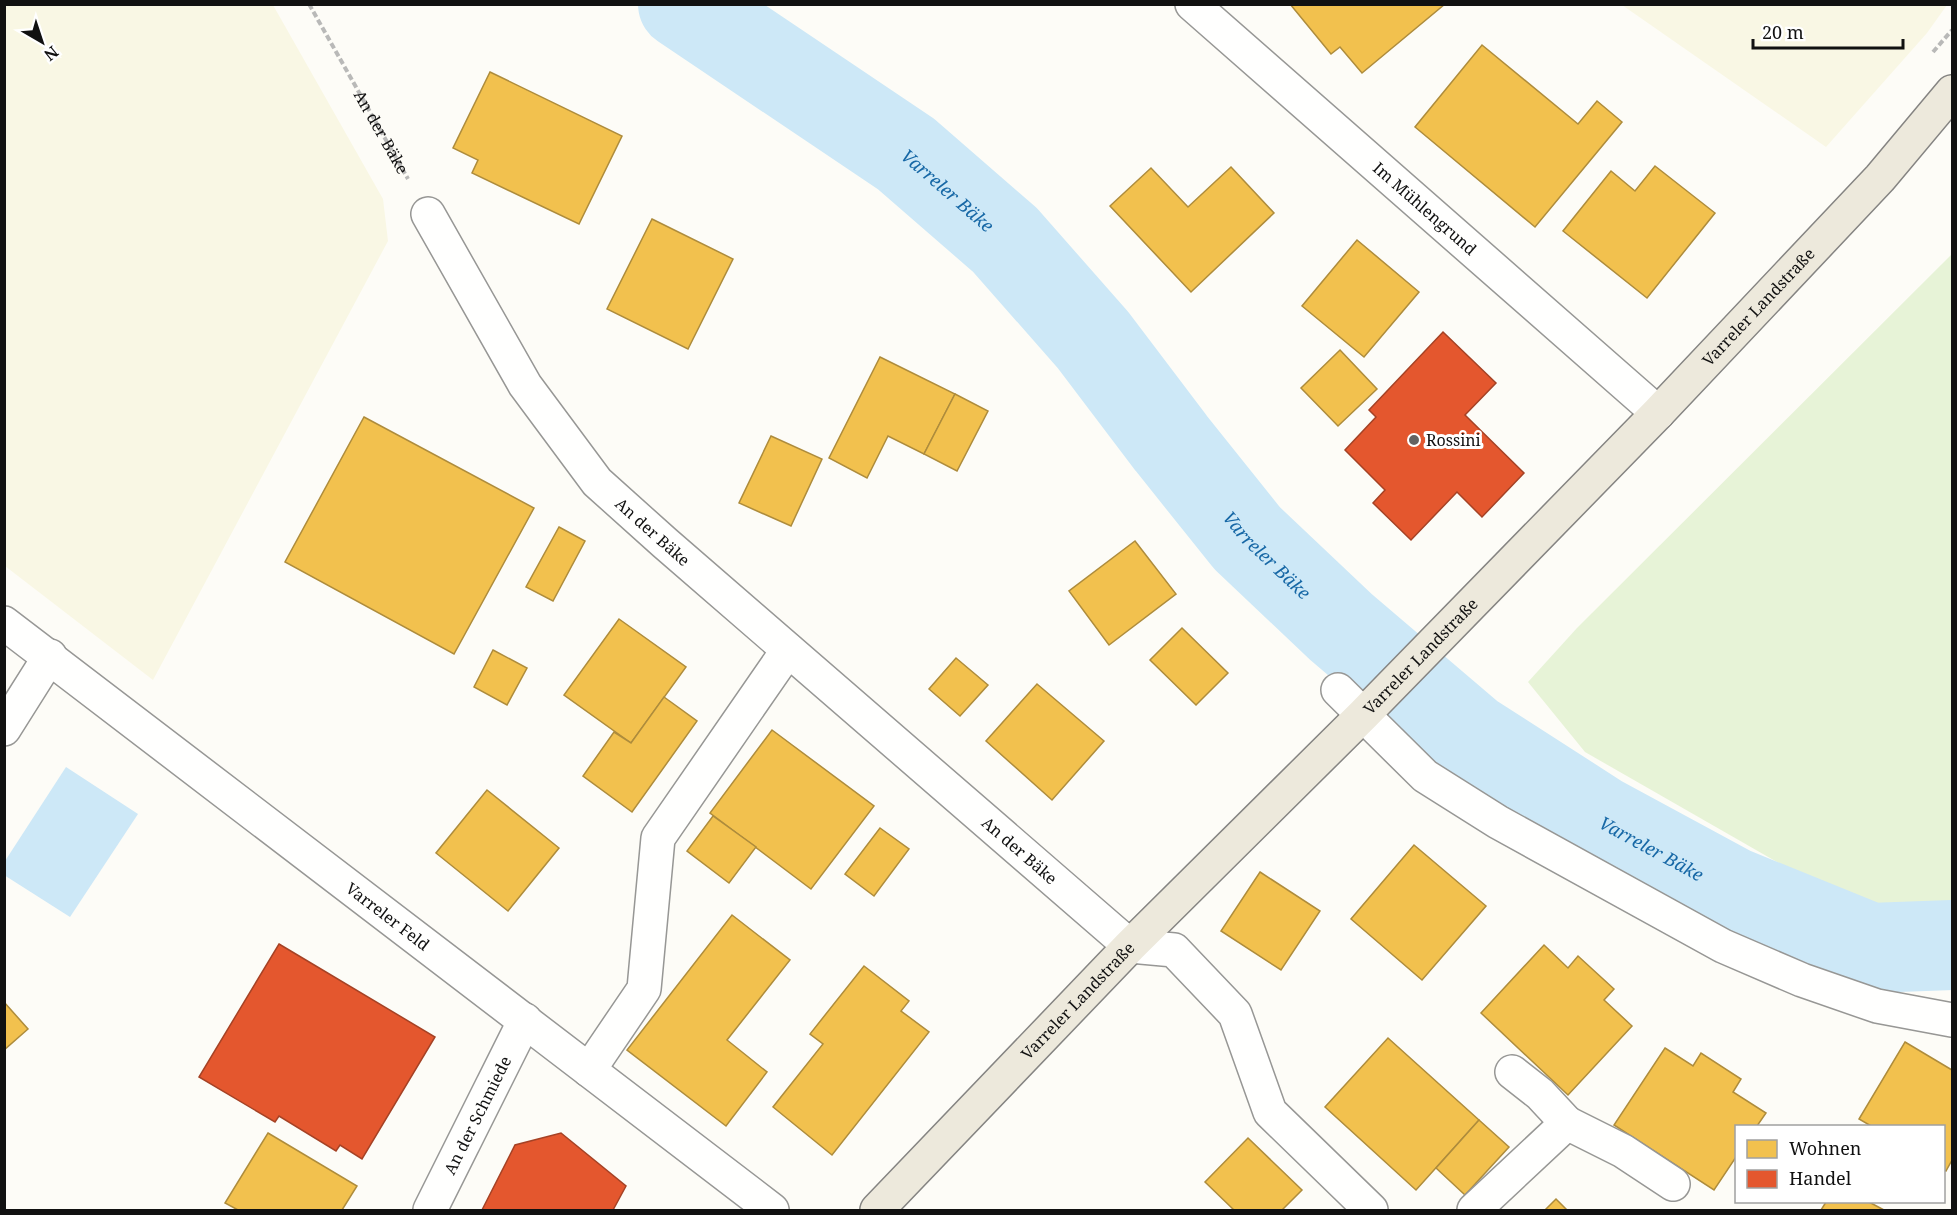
<svg xmlns="http://www.w3.org/2000/svg" width="1957" height="1215" viewBox="0 0 1957 1215" font-family="'Noto Serif',serif">
<rect width="100%" height="100%" fill="#fdfcf7"/>
<g fill="#f9f7e4">
<polygon points="4,5 273,5 383,199 388,241 153,680 5,566"/>
<polygon points="1622,5 1947,5 1927,33 1826,147"/>
</g>
<polygon fill="#e7f3d7" points="1952,254 1952,913 1852,905 1585,752 1528,682 1577,628"/>
<polygon fill="#cde8f7" points="66,767 138,814 70,917 4,875 5,861"/>
<g fill="#f2c14e" stroke="#ae8c3c" stroke-width="1.5">
<polygon points="1290,4 1445,4 1362,73 1340,47 1331,54"/>
<polygon points="1482,45 1578,124 1597,101 1622,122 1535,227 1415,127"/>
<polygon points="490,72 622,136 579,224 472,173 478,160 453,148"/>
<polygon points="1655,166 1715,213 1647,298 1563,231 1611,171 1635,191"/>
<polygon points="1231,167 1274,213 1191,292 1110,206 1151,168 1188,207"/>
<polygon points="652,219 733,259 688,349 607,309"/>
<polygon points="1357,240 1419,292 1364,357 1302,306"/>
<polygon points="1340,350 1377,389 1338,426 1301,388"/>
<polygon points="880,357 955,394 924,454 888,436 867,478 829,458"/>
<polygon points="955,394 988,411 957,471 924,454"/>
<polygon points="364,417 534,508 454,654 285,562"/>
<polygon points="771,436 822,459 791,526 739,503"/>
<polygon points="559,527 585,541 553,601 526,587"/>
<polygon points="1135,541 1176,594 1109,645 1069,591"/>
<polygon points="619,619 686,667 631,743 564,695"/>
<polygon points="1182,628 1228,673 1196,705 1150,660"/>
<polygon points="493,650 527,668 507,705 474,687"/>
<polygon points="956,658 988,685 960,716 929,689"/>
<polygon points="1037,684 1104,741 1052,800 986,741"/>
<polygon points="664,697 697,721 632,812 583,776 614,732 631,743"/>
<polygon points="772,730 874,806 811,889 710,813"/>
<polygon points="487,790 559,848 508,911 436,853"/>
<polygon points="713,816 756,847 729,883 687,851"/>
<polygon points="880,828 909,849 874,896 845,874"/>
<polygon points="1414,845 1486,906 1422,980 1351,919"/>
<polygon points="1260,872 1320,911 1281,970 1221,931"/>
<polygon points="732,915 790,960 727,1040 767,1072 726,1126 627,1050"/>
<polygon points="1544,945 1568,968 1578,956 1614,989 1604,1000 1632,1026 1568,1095 1481,1013"/>
<polygon points="864,966 909,1001 901,1011 929,1032 832,1155 773,1107 823,1044 810,1034"/>
<polygon points="4,1002 28,1029 4,1050"/>
<polygon points="1388,1038 1479,1120 1416,1190 1325,1107"/>
<polygon points="1905,1042 1952,1070 1952,1160 1946,1171 1944,1170 1944,1126 1871,1126 1859,1119"/>
<polygon points="1665,1048 1693,1066 1701,1053 1741,1079 1733,1092 1766,1113 1757,1126 1736,1126 1736,1157 1714,1190 1614,1125"/>
<polygon points="1479,1120 1509,1147 1465,1195 1436,1168"/>
<polygon points="268,1133 357,1186 342,1210 238,1210 225,1203"/>
<polygon points="1248,1138 1302,1190 1282,1210 1234,1210 1205,1182"/>
<polygon points="1556,1199 1567,1210 1545,1210"/>
<polygon points="1826,1202 1869,1202 1884,1210 1821,1210"/>
</g>
<g fill="#e4572e" stroke="#a54225" stroke-width="1.5">
<polygon points="1443,332 1496,383 1465,415 1524,473 1482,517 1457,492 1411,540 1373,503 1385,490 1345,450 1376,417 1369,410"/>
<polygon points="279,944 435,1037 362,1159 340,1145 336,1151 279,1116 275,1122 199,1077"/>
<polygon points="561,1133 626,1186 613,1210 482,1210 515,1145"/>
</g>
<g fill="none" stroke-linecap="round" stroke-linejoin="round">
<path stroke="#cde8f7" stroke-width="90" id="s1" d="M683,4L906,154L1005,240L1093,340L1171,443L1247,538L1341,627L1470,737L1599,820L1732,892L1870,948L1952,945"/>
<g stroke="#979795" stroke-width="36">
<g id="minor">
<path id="s3" d="M1192,4L1658,413"/>
<path id="s4" d="M428,214L525,385L597,482L665,543L1130,946L1174,950L1235,1014L1270,1112L1371,1210"/>
<path id="s5" d="M4,623L772,1210"/>
<polyline points="1338,690 1425,776 1498,822 1723,946 1802,980 1877,1006 1952,1020"/>
<polyline points="4,729 50,656"/>
<polyline points="589,1070 644,989 658,838 788,650"/>
<polyline points="1512,1072 1540,1094 1567,1123"/>
<path id="s6" d="M430,1210L525,1020"/>
<polyline points="1474,1210 1567,1123 1623,1151 1673,1184"/>
</g>
</g>
<g stroke="#858482" stroke-width="36">
<g id="major">
<path id="s7" d="M877,1210L1130,946L1363,715L1658,413L1880,178L1952,92"/>
</g>
</g>
<g stroke="#b9b9b8" stroke-width="4" stroke-dasharray="6 3" stroke-linecap="butt">
<path id="s2" d="M309,4L408,179"/>
<polyline points="1933,52 1952,30"/>
</g>
<use href="#minor" stroke="#fffffe" stroke-width="33"/>
<use href="#major" stroke="#ede9dc" stroke-width="33"/>
</g>
<circle fill="#646362" stroke="#fff" stroke-width="2" cx="1414" cy="440" r="6"/>
<g text-anchor="middle" dominant-baseline="central" stroke-width="6" stroke-linejoin="round" paint-order="stroke">
<g font-size="16" fill="#111" stroke="#fff">
<text stroke="none"><textPath href="#s2" startOffset="147">An der Bäke</textPath></text>
<text stroke="none"><textPath href="#s3" startOffset="310">Im Mühlengrund</textPath></text>
<text stroke="none"><textPath href="#s7" startOffset="1262">Varreler Landstraße</textPath></text>
<text stroke="none"><textPath href="#s4" startOffset="392">An der Bäke</textPath></text>
<text stroke="none"><textPath href="#s7" startOffset="776">Varreler Landstraße</textPath></text>
<text stroke="none"><textPath href="#s4" startOffset="878">An der Bäke</textPath></text>
<text stroke="none"><textPath href="#s5" startOffset="483">Varreler Feld</textPath></text>
<text stroke="none"><textPath href="#s7" startOffset="290">Varreler Landstraße</textPath></text>
<text stroke="none"><textPath href="#s6" startOffset="106">An der Schmiede</textPath></text>
</g>
<g font-size="16" fill="#111" stroke="#fff" text-anchor="start">
<text x="1426" y="440">Rossini</text>
</g>
<g font-size="18" font-style="italic" fill="#1768a6" stroke="#fff">
<text stroke="none"><textPath href="#s1" startOffset="324">Varreler Bäke</textPath></text>
<text stroke="none"><textPath href="#s1" startOffset="810">Varreler Bäke</textPath></text>
<text stroke="none"><textPath href="#s1" startOffset="1296">Varreler Bäke</textPath></text>
</g>
</g>
<rect width="1957" height="1215" fill="none" stroke="#111111" stroke-width="12"/>
<rect x="1735" y="1125" width="210" height="78" fill="#ffffff" stroke="#a0a0a0" stroke-width="1.5"/>
<rect x="1747" y="1140" width="30" height="18" fill="#f2c14e" stroke="#a0a0a0" stroke-width="1.5"/>
<text x="1789" y="1155" font-size="18" fill="#111111">Wohnen</text>
<rect x="1747" y="1170" width="30" height="18" fill="#e4572e" stroke="#a0a0a0" stroke-width="1.5"/>
<text x="1789" y="1185" font-size="18" fill="#111111">Handel</text>
<g transform="translate(42 42) rotate(141)" stroke="#ffffff" stroke-width="4.5" paint-order="stroke">
<path d="M0-4.5L10 22L0 15L-10 22Z" fill="#111111"/>
<text y="-9" font-size="16" font-weight="bold" text-anchor="middle" fill="#111111">N</text>
</g>
<path d="M1753 39v9h150v-9" fill="none" stroke="#111111" stroke-width="3"/>
<text x="1762" y="39" font-size="18" fill="#111111" stroke="#ffffff" stroke-width="4.5" paint-order="stroke">20 m</text>
</svg>
